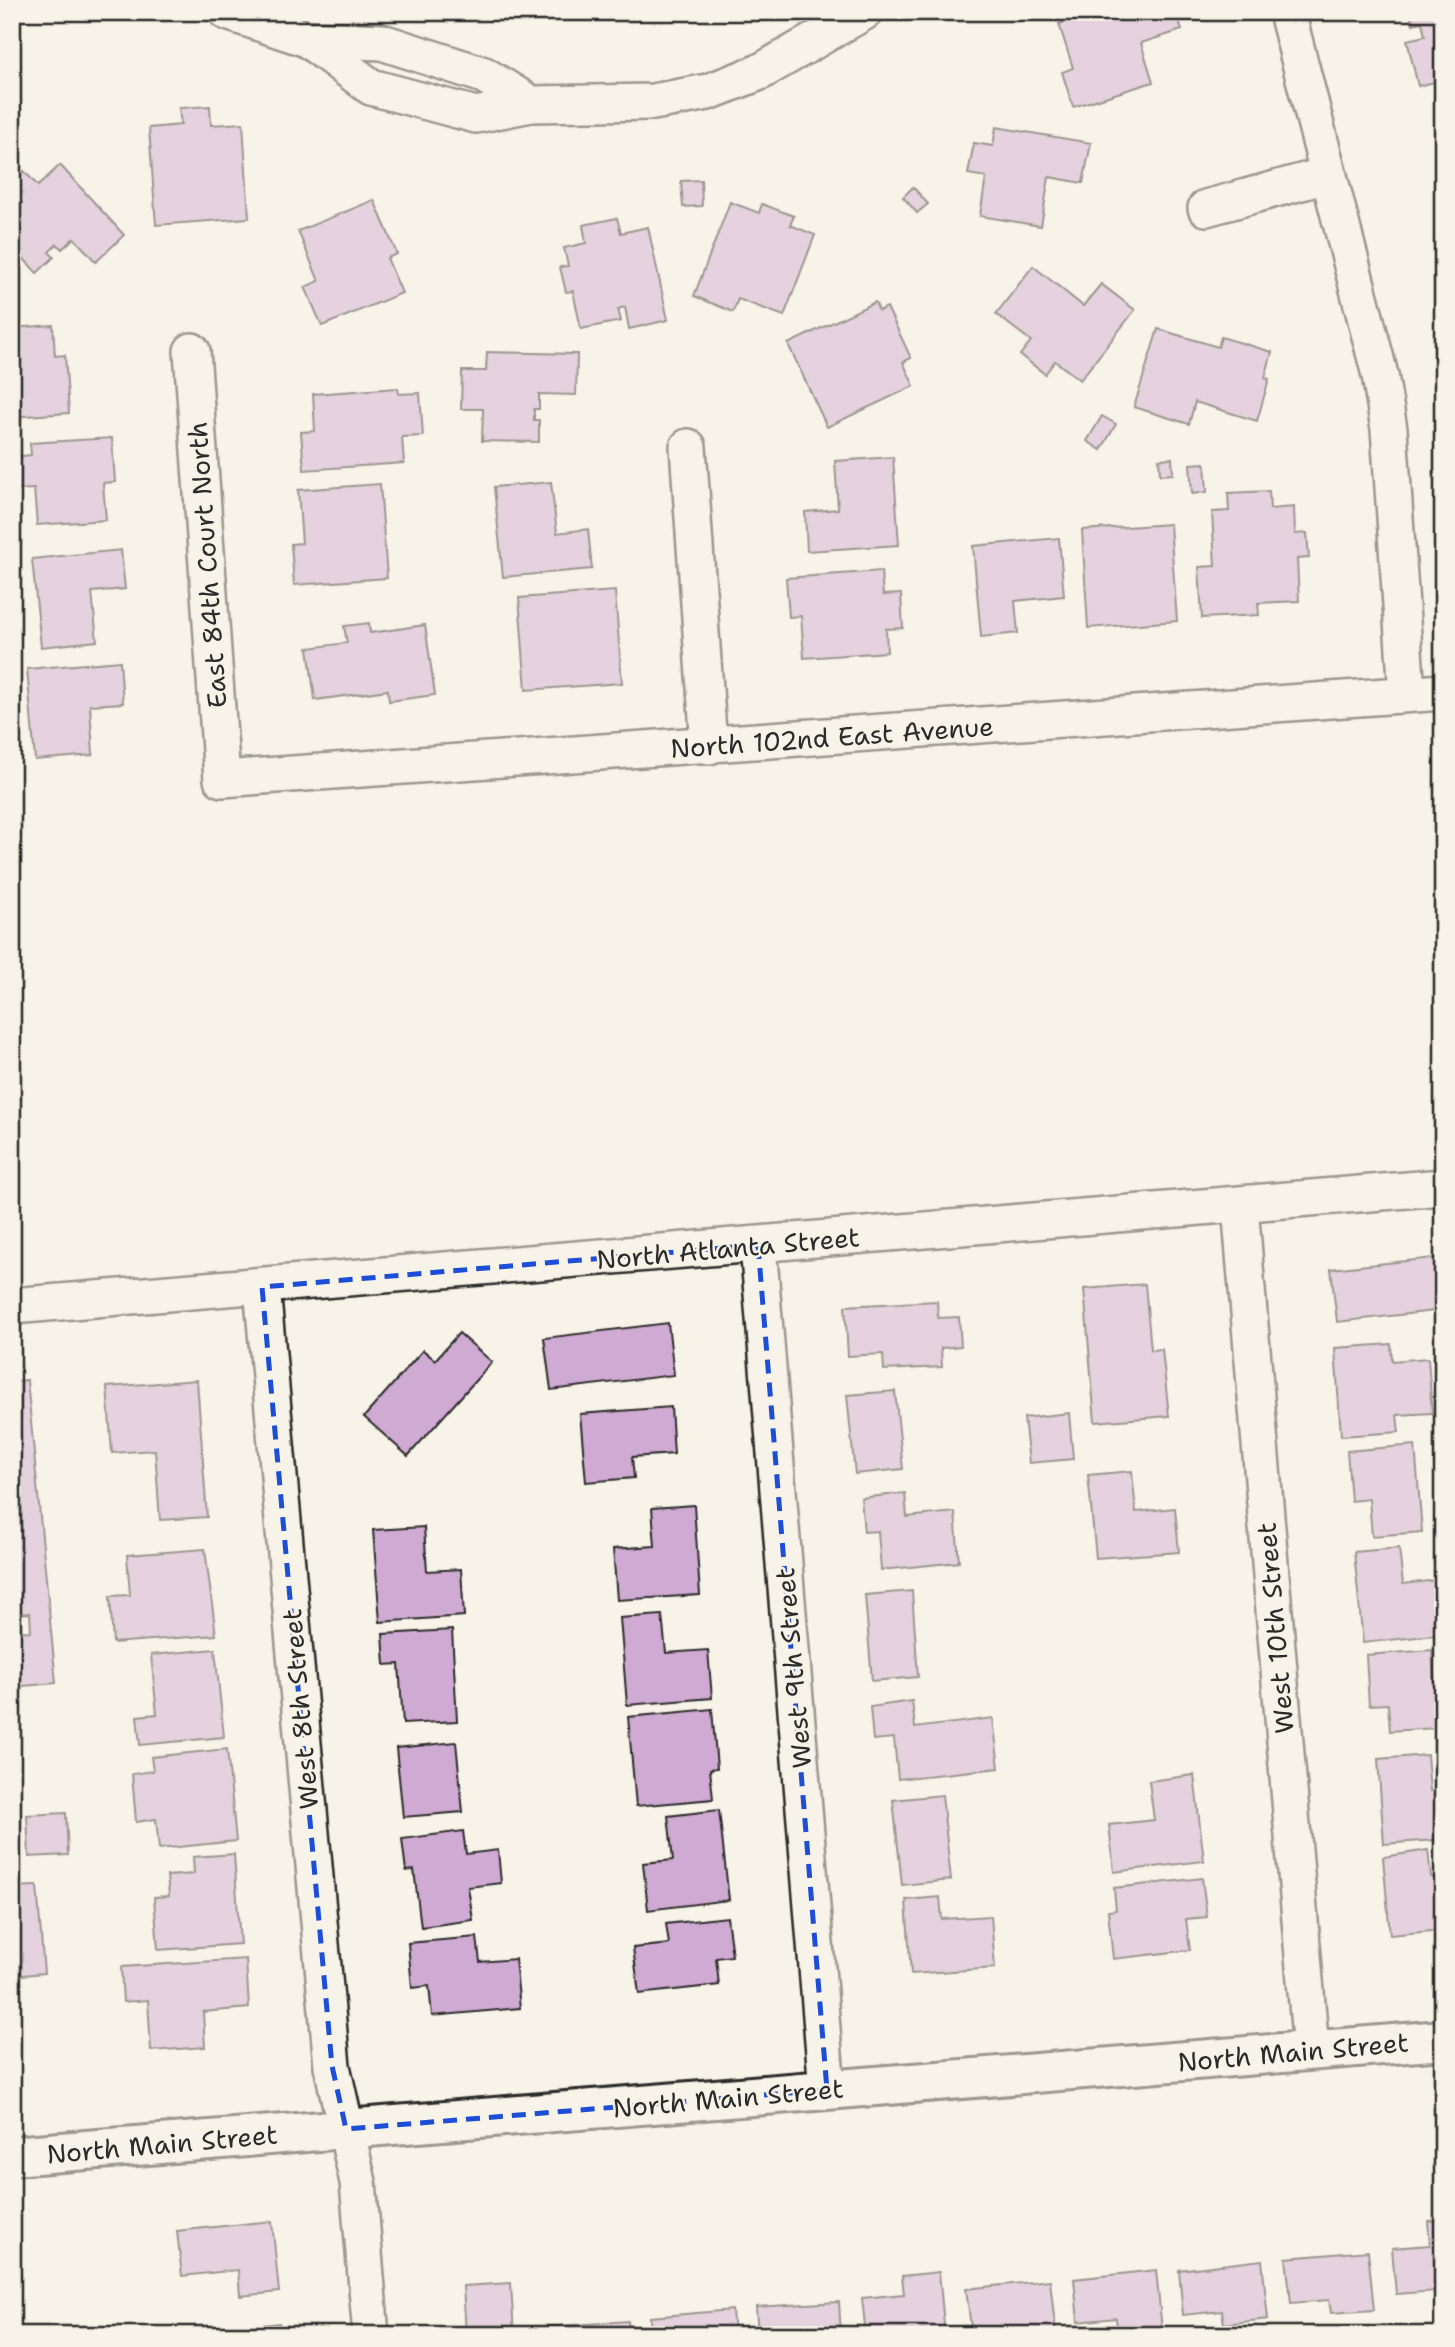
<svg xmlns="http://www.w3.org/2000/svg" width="1455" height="2347" viewBox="0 0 1455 2347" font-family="'Shantell Sans',sans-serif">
<rect width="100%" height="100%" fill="#f7f3e8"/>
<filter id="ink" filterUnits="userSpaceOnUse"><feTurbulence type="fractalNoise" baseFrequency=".0143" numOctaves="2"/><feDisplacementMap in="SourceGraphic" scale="14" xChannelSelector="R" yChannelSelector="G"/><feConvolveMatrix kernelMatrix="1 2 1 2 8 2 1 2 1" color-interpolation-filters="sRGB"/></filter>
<g filter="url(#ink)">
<g fill="#cfaad2" stroke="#2b2b2b" stroke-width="2">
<polygon points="1099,12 1176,12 1182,30 1141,43 1153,82 1073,107 1062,72 1073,68 1059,24"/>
<polygon points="1410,12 1443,12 1443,80 1418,86 1407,40 1425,36 1422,22 1413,24"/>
<polygon points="210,106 211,125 243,123 249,218 156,225 149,128 181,125 179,108"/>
<polygon points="996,127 1091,143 1083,183 1049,177 1041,226 980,216 986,177 968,174 974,143 993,146"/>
<polygon points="60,165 124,235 96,262 74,238 62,249 57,244 49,252 54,257 37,273 12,246 12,212 22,203 12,193 12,182 24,171 38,186"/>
<polygon points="701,180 702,206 683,207 681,181"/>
<polygon points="913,187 928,204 917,213 903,197"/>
<polygon points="374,200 397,254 387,258 402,293 322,326 305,287 319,281 298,231"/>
<polygon points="730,202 759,213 762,204 794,216 790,225 815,235 784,316 738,299 733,312 694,296"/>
<polygon points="617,218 621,233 648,227 668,320 629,329 625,307 618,309 621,321 581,329 573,291 566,292 560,267 568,266 564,248 586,243 583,225"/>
<polygon points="1033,266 1083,306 1101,284 1135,310 1080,380 1055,361 1045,374 1020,355 1031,341 996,314"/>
<polygon points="875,302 879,311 887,307 911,358 903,362 914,386 827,427 788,344"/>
<polygon points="53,325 55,356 65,355 69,413 12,417 12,328"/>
<polygon points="1158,329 1218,347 1221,337 1272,352 1265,378 1269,379 1257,421 1195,402 1189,424 1134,407"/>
<polygon points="487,352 577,354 576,395 539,394 539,409 534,409 534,420 539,420 539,442 482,441 483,409 461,409 462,371 486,371"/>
<polygon points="398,388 399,394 420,393 423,436 402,437 404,463 304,470 301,432 315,431 313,394"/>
<polygon points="1102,416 1116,424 1101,450 1087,441"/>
<polygon points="112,438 115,482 103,483 106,520 37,525 34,489 14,490 12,457 31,455 30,443"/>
<polygon points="893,457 899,545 807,551 805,512 838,509 835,461"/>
<polygon points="1172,458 1173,474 1160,475 1159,459"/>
<polygon points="1205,463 1207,492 1192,494 1190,464"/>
<polygon points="551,482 557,533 588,529 592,569 503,577 494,487"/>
<polygon points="380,484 387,578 294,585 291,544 302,543 298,490"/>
<polygon points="1269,491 1270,509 1294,507 1295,534 1307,533 1309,558 1297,559 1299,601 1258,603 1259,615 1202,618 1199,567 1215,566 1212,512 1229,511 1228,493"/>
<polygon points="1170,524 1177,621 1088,628 1082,530"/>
<polygon points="1059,538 1064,596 1015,601 1018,633 981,637 973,546"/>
<polygon points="121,550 125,589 92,592 97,641 41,647 32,559"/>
<polygon points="881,571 883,595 901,594 903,628 886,629 887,652 804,658 801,616 789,617 786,578"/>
<polygon points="615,591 622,683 526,690 519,598"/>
<polygon points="369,623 370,633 425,625 435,695 389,701 388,690 315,700 308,648 347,643 344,626"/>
<polygon points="120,661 123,703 90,705 93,755 35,760 27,669"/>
<polygon points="1443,1257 1443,1310 1337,1322 1331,1269"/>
<polygon points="1145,1284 1151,1350 1162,1349 1169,1416 1095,1422 1084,1289"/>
<polygon points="937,1301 938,1318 959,1317 961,1346 941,1348 942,1367 884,1370 883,1354 848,1356 845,1306"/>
<polygon points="668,1323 674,1375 551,1390 544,1338"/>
<polygon points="459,1333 492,1362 408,1456 364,1417 423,1350 435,1360"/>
<polygon points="1391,1344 1392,1361 1428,1358 1432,1413 1397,1415 1399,1432 1341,1436 1335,1348"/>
<polygon points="27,1380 56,1683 12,1687 12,1632 31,1631 30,1613 18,1614 17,1596 12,1596 12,1382"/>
<polygon points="197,1380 207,1517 160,1520 155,1450 112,1453 107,1387"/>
<polygon points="895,1391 903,1469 855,1474 847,1395"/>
<polygon points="671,1407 674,1454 632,1457 634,1478 586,1482 580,1414"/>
<polygon points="1069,1413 1073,1459 1029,1463 1024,1418"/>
<polygon points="1415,1445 1422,1532 1372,1536 1369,1499 1351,1501 1347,1451"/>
<polygon points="1132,1471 1136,1512 1175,1508 1179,1552 1096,1558 1088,1475"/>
<polygon points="905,1493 907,1517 955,1512 959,1562 881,1570 878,1531 864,1532 861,1498"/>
<polygon points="694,1505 700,1595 617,1600 613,1549 655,1546 652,1508"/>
<polygon points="424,1527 427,1571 461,1569 464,1616 380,1622 373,1530"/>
<polygon points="1399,1548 1403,1584 1437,1580 1443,1634 1363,1643 1354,1552"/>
<polygon points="205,1549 216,1635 113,1643 110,1596 130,1595 127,1555"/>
<polygon points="912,1591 918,1677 872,1681 865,1595"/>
<polygon points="662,1615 666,1653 708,1650 712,1698 627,1705 620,1618"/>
<polygon points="452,1630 457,1721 403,1724 399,1664 385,1665 383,1634"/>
<polygon points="215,1649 224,1737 140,1745 137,1716 157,1714 151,1655"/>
<polygon points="1432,1650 1437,1728 1390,1731 1388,1704 1369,1705 1366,1655"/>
<polygon points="912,1701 915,1728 993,1718 999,1768 898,1779 894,1738 873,1740 870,1707"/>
<polygon points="712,1709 717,1768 710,1769 713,1799 636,1806 628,1717"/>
<polygon points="456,1742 463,1812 403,1817 396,1748"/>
<polygon points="227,1749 236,1841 159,1849 156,1819 136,1822 132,1774 153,1771 151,1757"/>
<polygon points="1427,1755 1430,1791 1443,1790 1443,1826 1434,1827 1435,1840 1384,1844 1378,1759"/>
<polygon points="1194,1775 1204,1861 1114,1872 1109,1825 1154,1820 1149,1781"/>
<polygon points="942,1795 951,1880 902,1885 893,1800"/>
<polygon points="719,1810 729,1900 648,1910 643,1863 673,1860 668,1816"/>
<polygon points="66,1813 68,1855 29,1857 27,1815"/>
<polygon points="463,1831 466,1854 498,1850 501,1883 468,1887 473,1920 421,1927 414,1870 406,1871 402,1839"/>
<polygon points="1428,1850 1431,1877 1443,1876 1443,1930 1390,1935 1383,1857"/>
<polygon points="234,1854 240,1944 158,1950 154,1897 169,1896 167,1876 194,1874 193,1857"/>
<polygon points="1202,1878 1207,1917 1186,1919 1190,1950 1113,1959 1108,1911 1116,1910 1114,1888"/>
<polygon points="37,1886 44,1973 12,1976 12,1887"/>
<polygon points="940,1897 942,1919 991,1916 995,1968 911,1974 906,1900"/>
<polygon points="727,1917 732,1956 716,1958 719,1985 639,1994 633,1948 669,1944 666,1924"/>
<polygon points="477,1937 480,1962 515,1959 520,2008 432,2016 429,1986 412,1988 408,1943"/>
<polygon points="246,1959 249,2008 203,2012 205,2047 151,2051 148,2000 123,2002 121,1967"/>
<polygon points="1443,2220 1443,2304 1437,2305 1436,2291 1396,2294 1392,2248 1430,2245 1428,2221"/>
<polygon points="272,2221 279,2292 240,2296 238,2270 182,2276 177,2231"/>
<polygon points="17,2247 20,2276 12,2276 12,2248"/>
<polygon points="1368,2251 1374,2310 1331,2313 1329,2300 1291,2303 1286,2258"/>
<polygon points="1262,2260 1268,2319 1224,2324 1222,2311 1183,2315 1179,2270"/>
<polygon points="1156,2270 1162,2330 1118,2335 1116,2318 1078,2322 1074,2279"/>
<polygon points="939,2272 945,2335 866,2335 862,2298 904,2294 902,2276"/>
<polygon points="1050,2280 1056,2335 1011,2335 1011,2330 972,2335 966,2289"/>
<polygon points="511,2283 514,2335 466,2335 463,2286"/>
<polygon points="839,2302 841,2335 758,2335 756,2307"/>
<polygon points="732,2310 734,2335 651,2335 650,2317"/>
<polygon points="628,2321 629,2335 546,2335 546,2327"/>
<polygon points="279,2323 281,2335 232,2335 231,2329"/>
</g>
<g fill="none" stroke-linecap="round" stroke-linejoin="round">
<g stroke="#2b2b2b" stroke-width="40">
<g id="street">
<polyline points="227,12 307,39 382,42 484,75 531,104"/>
<polyline points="1287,12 1380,375 1389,429 1407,694"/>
<polyline points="307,39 371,87 476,115 531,104 653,102 708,92 760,72 864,12"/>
<polyline points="1206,208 1327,175"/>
<polyline points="192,351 222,779 1443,692"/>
<polyline points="688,447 709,746"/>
<polyline points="1240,1206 1311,2051"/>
<polyline points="758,1245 827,2090"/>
<polyline points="262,1287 332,2066 358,2182 371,2335"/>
<polyline points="12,1306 1443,1187"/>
</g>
</g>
<g stroke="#2b2b2b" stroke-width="44">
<polyline id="secondary" points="12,2156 1443,2040"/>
</g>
<use href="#street" stroke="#f7f3e8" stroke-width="35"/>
<use href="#secondary" stroke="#f7f3e8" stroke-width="38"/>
</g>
</g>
<path d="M0 0H1455V2347H0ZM758,1245L827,2090L346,2129L332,2066L262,1287Z" fill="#f7f3e8" fill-opacity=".55" fill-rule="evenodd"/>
<path fill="none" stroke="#1d4ed8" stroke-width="5" stroke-dasharray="14 9" stroke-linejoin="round" d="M758,1245L827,2090L346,2129L332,2066L262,1287Z"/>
<g text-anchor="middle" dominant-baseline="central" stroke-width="5" stroke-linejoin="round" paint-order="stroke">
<g font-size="26" fill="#2b2b2b" stroke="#f7f3e8">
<text transform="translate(207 565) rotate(-94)">East 84th Court North</text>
<text transform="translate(832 737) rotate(-4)">North 102nd East Avenue</text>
<text transform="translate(728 1248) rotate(-5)">North Atlanta Street</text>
<text transform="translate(1275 1628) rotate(-95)">West 10th Street</text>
<text transform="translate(793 1668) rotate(-95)">West 9th Street</text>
<text transform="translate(300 1709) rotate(-95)">West 8th Street</text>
<text transform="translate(1293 2052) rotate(-5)">North Main Street</text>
<text transform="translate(728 2098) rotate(-5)">North Main Street</text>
<text transform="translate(162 2144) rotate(-5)">North Main Street</text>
</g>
</g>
<rect width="1455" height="2347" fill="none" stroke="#f7f3e8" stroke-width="42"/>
<rect x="21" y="21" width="1413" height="2305" fill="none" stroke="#2b2b2b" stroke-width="2.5" filter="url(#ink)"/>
</svg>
